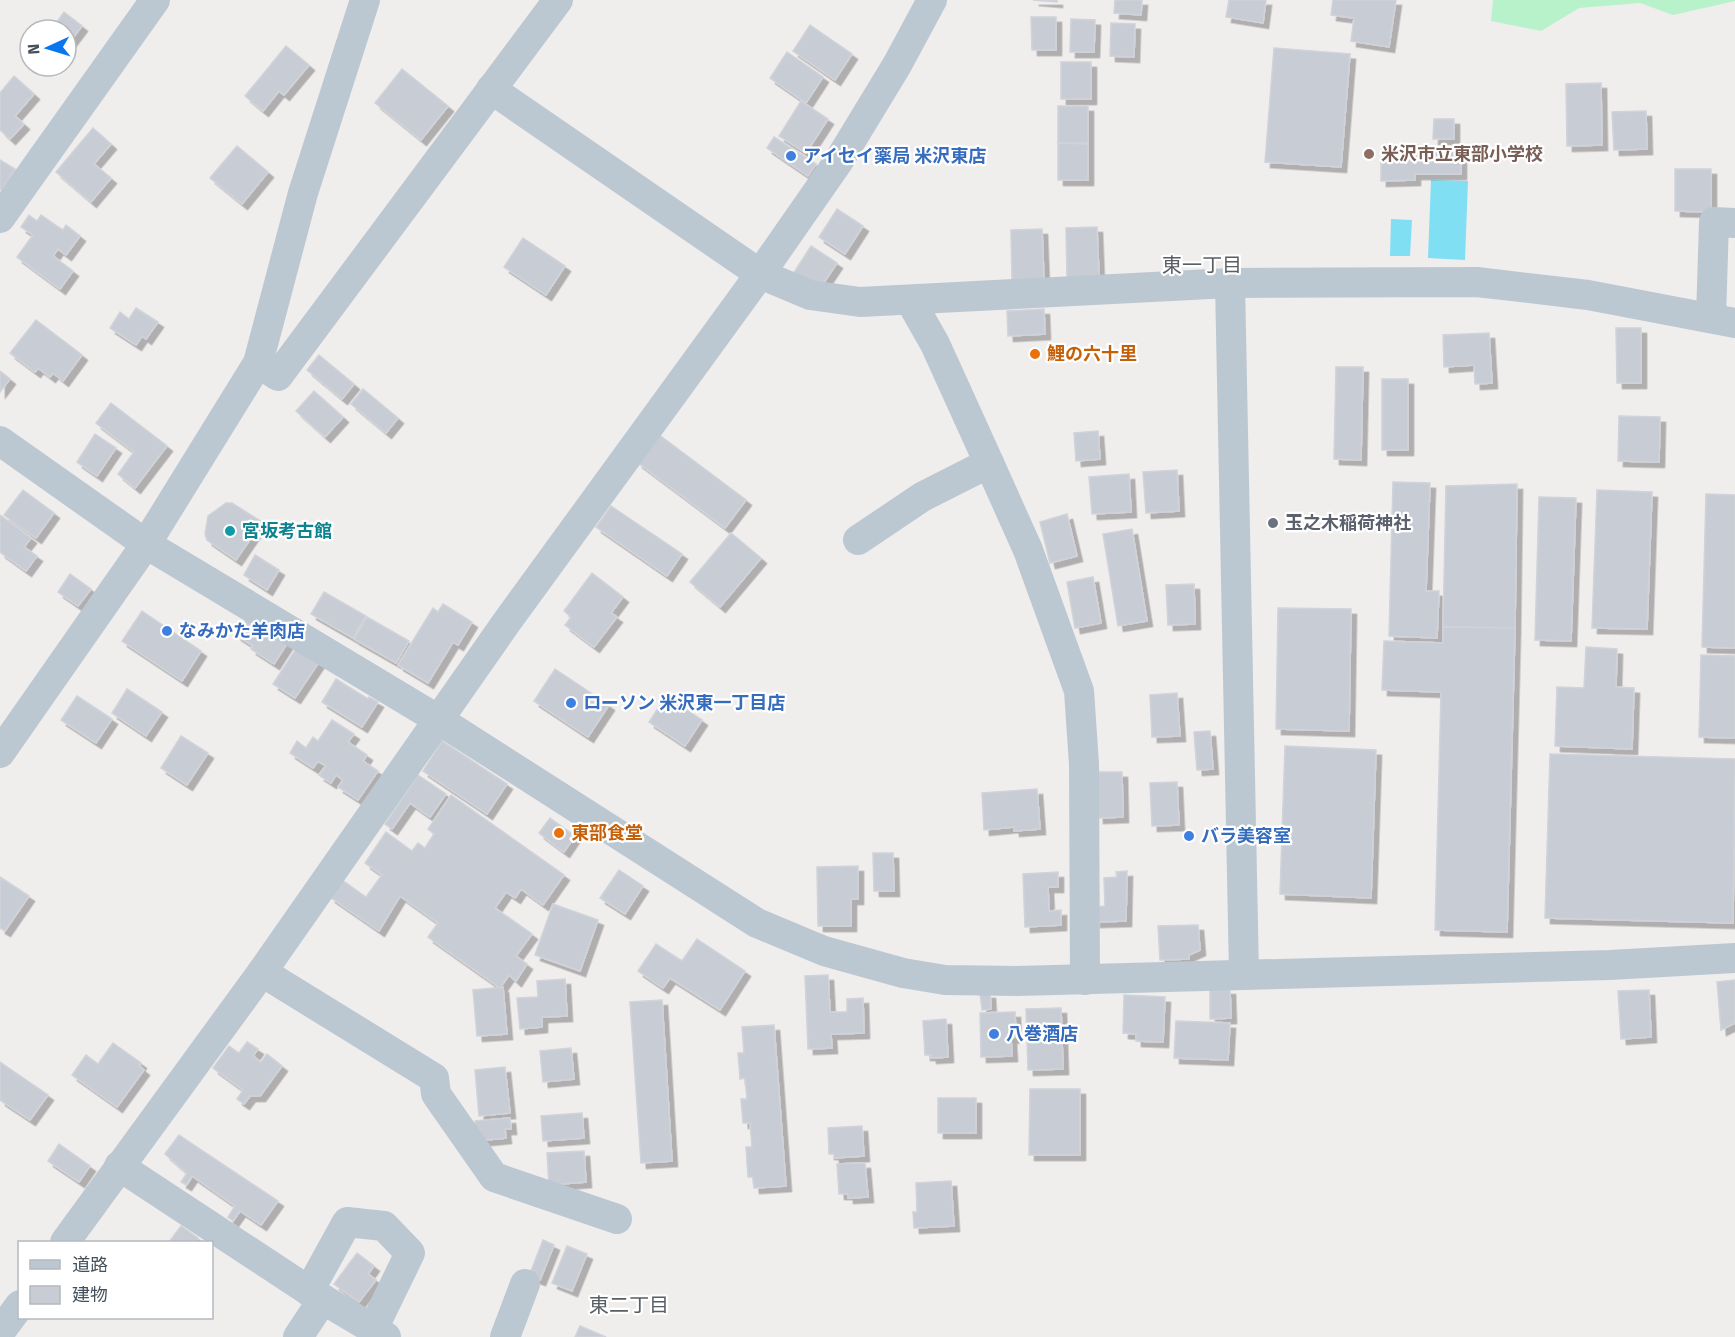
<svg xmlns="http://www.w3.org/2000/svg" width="1735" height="1337" viewBox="0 0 1735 1337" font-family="'Fira Sans','Noto Sans JP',sans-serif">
<defs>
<filter id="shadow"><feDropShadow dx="5.5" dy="5.5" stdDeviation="0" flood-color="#0004"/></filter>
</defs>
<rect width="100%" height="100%" fill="#f0eded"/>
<polygon fill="#b7f2cb" points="1493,0 1735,0 1735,1 1673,15 1640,3 1579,8 1541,31 1491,21"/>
<g fill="#80dff3">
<polygon points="1431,180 1468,181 1465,260 1428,258"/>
<polygon points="1391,219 1412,220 1410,256 1390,256"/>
</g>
<g fill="#c8ccd4" stroke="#d0d3d9" stroke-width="1.5" filter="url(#shadow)">
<polygon points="1033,0 1057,0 1057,2"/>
<polygon points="1115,0 1142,0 1141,15 1114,13"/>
<polygon points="1229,0 1266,0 1263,23 1226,17"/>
<polygon points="1333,0 1396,0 1389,47 1351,41 1354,18 1331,15"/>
<polygon points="64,12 82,26 66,47 66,30 51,30"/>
<polygon points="1031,17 1056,17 1056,50 1032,50"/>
<polygon points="1071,19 1095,20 1094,52 1070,52"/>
<polygon points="1111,23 1135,24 1134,57 1110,56"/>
<polygon points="810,25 852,54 835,80 793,51"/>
<polygon points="286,46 309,65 284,95 279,91 263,111 245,96"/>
<polygon points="1274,48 1350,54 1341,167 1265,162"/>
<polygon points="787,52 823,77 806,103 770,78"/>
<rect x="1061" y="62" width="30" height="37"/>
<polygon points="402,69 448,106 421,140 375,103"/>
<polygon points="14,76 34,94 15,116 24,124 10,139 0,130 0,93"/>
<polygon points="1601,83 1602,145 1567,146 1566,84"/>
<polygon points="801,101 828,119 806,153 779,136"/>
<rect x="1058" y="106" width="30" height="37"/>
<polygon points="1646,111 1647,149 1614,150 1612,112"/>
<polygon points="1434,119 1454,119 1454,139 1433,139"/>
<polygon points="93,128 111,144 94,164 111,178 91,202 56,172"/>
<polygon points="774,137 816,164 808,176 767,148"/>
<polygon points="1058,143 1088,144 1088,180 1058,180"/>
<polygon points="1401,145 1418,145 1418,151 1461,150 1461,174 1415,174 1415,180 1381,181 1381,161 1402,161"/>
<polygon points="237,146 268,172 242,204 210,178"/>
<polygon points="0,160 15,169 2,190 0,189"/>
<polygon points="1675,169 1711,169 1711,212 1675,211"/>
<polygon points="837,209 863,226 845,254 819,237"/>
<polygon points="29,215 37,221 41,215 63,230 66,225 80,236 66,255 58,249 53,256 73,271 60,289 17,257 33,235 21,227"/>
<polygon points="1097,227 1099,277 1067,278 1066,228"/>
<polygon points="1042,229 1044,280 1012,281 1011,230"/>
<polygon points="523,238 565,266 546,295 504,267"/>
<polygon points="811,246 837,263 819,290 793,274"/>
<polygon points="136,308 158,322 146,339 142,336 136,345 110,328 120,312 129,319"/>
<polygon points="1044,309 1045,334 1008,336 1007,311"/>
<polygon points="36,320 82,355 63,381 53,373 50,377 38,368 35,372 10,353"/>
<polygon points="1616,328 1641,328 1641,383 1617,383"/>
<polygon points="1489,333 1492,383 1475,384 1474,365 1444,367 1443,335"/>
<polygon points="319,355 354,384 342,399 307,370"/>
<polygon points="1336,367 1363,367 1361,460 1334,459"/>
<polygon points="0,371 10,379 0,392"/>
<rect x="1382" y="379" width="26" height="71"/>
<polygon points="363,389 398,418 386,433 351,404"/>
<polygon points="314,391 343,417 325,437 296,411"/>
<polygon points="111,403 167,446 135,488 118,474 134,452 96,423"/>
<polygon points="1619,416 1660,417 1659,462 1618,461"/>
<polygon points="1098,431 1100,459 1076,461 1074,433"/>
<polygon points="95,434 116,448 97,476 77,462"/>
<polygon points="658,434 746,500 725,528 637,462"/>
<polygon points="1177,470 1179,511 1146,513 1143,472"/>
<polygon points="1129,474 1131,512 1092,514 1089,477"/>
<polygon points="1393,482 1430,483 1426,591 1439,591 1437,638 1389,636"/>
<polygon points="1517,484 1515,628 1443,627 1446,486"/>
<polygon points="23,490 54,513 36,538 4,515"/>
<polygon points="1597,490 1652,492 1647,629 1592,628"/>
<polygon points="1706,494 1735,495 1735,648 1702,647"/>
<polygon points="1539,497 1576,498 1571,641 1535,640"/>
<polygon points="226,503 232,503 262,522 236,560 207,540 205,534 208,516"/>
<polygon points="611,506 682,554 667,576 596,527"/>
<polygon points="1067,514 1077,556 1050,563 1040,522"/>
<polygon points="0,515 31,538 24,547 37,556 26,571 0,552"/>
<polygon points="1132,529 1147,621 1118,626 1103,534"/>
<polygon points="731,533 761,558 720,607 690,582"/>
<polygon points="255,555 279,570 267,590 244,575"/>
<polygon points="592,573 623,597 611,613 617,617 594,647 565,625 571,617 564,611"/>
<polygon points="70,574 91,589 78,606 58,592"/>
<polygon points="1093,577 1101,623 1075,628 1067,582"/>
<polygon points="1194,584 1195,624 1168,625 1166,585"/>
<polygon points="324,592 366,616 353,638 311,614"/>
<polygon points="443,604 472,622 458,645 453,642 428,683 398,665 433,608 438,612"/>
<polygon points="1278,608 1351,609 1349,731 1276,729"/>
<polygon points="142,611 201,651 182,681 122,641"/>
<polygon points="250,614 290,639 274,664 251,649 253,646 236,635"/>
<polygon points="367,617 409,641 396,663 354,639"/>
<polygon points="1443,627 1515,628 1507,932 1435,930 1441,692 1382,690 1384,641 1443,643"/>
<polygon points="299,644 321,659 295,698 273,684"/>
<polygon points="1586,647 1617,649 1616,687 1634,688 1632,749 1555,746 1557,687 1584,688"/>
<polygon points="1701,655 1735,656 1735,738 1699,737"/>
<polygon points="555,669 609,705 588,737 534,701"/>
<polygon points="336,679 368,699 369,697 378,702 362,727 322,702"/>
<polygon points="127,689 162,712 146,736 112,713"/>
<polygon points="1177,693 1180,736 1152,737 1150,695"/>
<polygon points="77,696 112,719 96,743 61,720"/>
<polygon points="666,696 702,720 685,746 649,722"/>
<polygon points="332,720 354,734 348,742 367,755 363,761 378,771 358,800 338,787 343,780 336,775 331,783 319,775 326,766 318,761 313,768 290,753 297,741 306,748 313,737 318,741"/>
<polygon points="1210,731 1213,769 1197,770 1194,732"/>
<polygon points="181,736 208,753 187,785 161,768"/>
<polygon points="442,741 507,784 487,814 423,771"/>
<polygon points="1285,746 1376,750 1371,898 1280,894"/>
<polygon points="1550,754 1735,759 1733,923 1545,918"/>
<polygon points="1097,772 1122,772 1123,817 1098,818"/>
<polygon points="418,775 446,794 430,817 410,803 392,829 385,824"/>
<polygon points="1177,782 1179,825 1152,826 1150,783"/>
<polygon points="1037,789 1040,829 1014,831 1014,827 984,830 982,793"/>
<polygon points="451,795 564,875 543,905 521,889 515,898 506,892 495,908 532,934 516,956 527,964 516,981 509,975 500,988 428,937 438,923 400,896 379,931 330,897 342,880 366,897 382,875 365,863 386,832 412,851 418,843 425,848 434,834 428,829"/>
<polygon points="550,818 575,836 564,852 539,833"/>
<polygon points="873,853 893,853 894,891 874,891"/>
<polygon points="858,866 858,899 851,899 851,926 818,926 817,867"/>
<polygon points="619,870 643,886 625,914 600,898"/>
<polygon points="1127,871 1126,921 1095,922 1095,907 1105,906 1104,878 1117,877 1116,872"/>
<polygon points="1058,872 1058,887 1048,887 1049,911 1061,910 1061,925 1025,927 1023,874"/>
<polygon points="0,877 29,896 5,931 0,928"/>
<polygon points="553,904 598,920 580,971 535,955"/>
<polygon points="1198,925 1200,950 1189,955 1189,959 1160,960 1158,926"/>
<polygon points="697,939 745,971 720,1010 670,978 663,988 638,971 656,944 682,961"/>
<polygon points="828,975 830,1012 847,1012 847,999 863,998 864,1033 831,1034 832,1048 808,1049 805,976"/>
<polygon points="565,979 567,1016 542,1017 542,1027 520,1029 517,998 538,997 537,981"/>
<polygon points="1735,980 1735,1023 1721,1030 1717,982"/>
<polygon points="503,987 507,1034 477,1036 473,990"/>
<polygon points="1230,989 1231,1018 1210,1019 1210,990"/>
<polygon points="1649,990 1651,1037 1621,1039 1618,991"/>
<polygon points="980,993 990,993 991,1009 982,1010"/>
<polygon points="1124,995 1165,997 1163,1042 1136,1041 1136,1034 1123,1033"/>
<polygon points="662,1000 672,1161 641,1163 630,1002"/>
<polygon points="1061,1008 1063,1069 1028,1070 1026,1009"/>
<polygon points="1015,1012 1016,1037 1011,1038 1012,1056 981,1057 980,1013"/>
<polygon points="946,1019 948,1057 931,1058 931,1055 925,1055 923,1021"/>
<polygon points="1176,1021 1230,1023 1228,1060 1174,1058"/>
<polygon points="774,1025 786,1186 754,1188 753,1177 748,1177 746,1147 752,1147 750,1123 743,1123 741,1099 747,1099 745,1078 740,1079 738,1053 744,1053 742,1027"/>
<polygon points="247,1042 258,1049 253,1056 261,1062 267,1054 282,1066 260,1096 250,1096 244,1104 237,1099 243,1090 213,1068 229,1046 239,1053"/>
<polygon points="113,1043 141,1063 139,1066 144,1070 117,1107 72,1075 86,1055 98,1064"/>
<polygon points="571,1048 574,1079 543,1082 540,1051"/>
<polygon points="0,1062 48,1095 30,1120 0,1100"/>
<polygon points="505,1067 510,1113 479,1116 475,1070"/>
<polygon points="1030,1089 1080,1089 1080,1155 1029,1155"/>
<rect x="938" y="1098" width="38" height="35"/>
<polygon points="582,1113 584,1138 543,1141 541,1116"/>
<polygon points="510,1118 511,1129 505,1129 506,1138 476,1141 475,1121"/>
<polygon points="862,1126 864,1156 834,1158 834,1154 829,1154 828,1128"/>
<polygon points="179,1135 278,1201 261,1225 240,1211 233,1221 228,1217 235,1206 192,1176 186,1185 181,1182 187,1173 165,1154"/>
<polygon points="59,1144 90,1166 79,1182 48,1161"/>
<polygon points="584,1151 586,1182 549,1185 547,1153"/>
<polygon points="865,1163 868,1197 848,1198 848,1194 839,1194 837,1164"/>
<polygon points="951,1181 954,1226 914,1228 913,1212 917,1212 916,1183"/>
<polygon points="181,1226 198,1238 195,1242 169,1242"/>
<polygon points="543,1240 554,1245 540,1280 529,1276"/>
<polygon points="567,1246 587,1254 572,1291 552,1283"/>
<polygon points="357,1253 374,1266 368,1274 376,1280 359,1302 334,1284"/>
<polygon points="580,1326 606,1337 575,1337"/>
</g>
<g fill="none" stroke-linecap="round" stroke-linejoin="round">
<g stroke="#bcc8d1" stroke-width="30">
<polyline points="491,89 760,274 810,295 860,302 1230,283 1477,282 1588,295 1735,323"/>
<polyline points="0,218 155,0"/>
<polyline points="1230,283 1244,974"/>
<polyline points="1711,318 1714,222 1735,223"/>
<polyline points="258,363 278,376 558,0"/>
<polyline points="0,441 146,544 439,720 757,923 824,951 903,973 945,980 1017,981 1610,965 1735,958"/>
<polyline points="989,463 1028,550 1079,691 1084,764 1085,980"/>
<polyline points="858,540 922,497 989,463 935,344 910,300"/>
<polyline points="0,753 146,544 258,363 303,193 365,0"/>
<polyline points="262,972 434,1078 436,1094 494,1177 617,1219"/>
<polyline points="119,1166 309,1291 386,1337"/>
<polyline points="65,1242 262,972 506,623 760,274 838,162 897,65 932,0"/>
<polyline points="309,1291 347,1222 384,1226 410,1253 373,1329"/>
<polyline points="0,1332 20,1305"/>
<polyline points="298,1337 323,1299"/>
<polyline points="505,1337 525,1284"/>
</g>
</g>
<circle fill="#8d6e63" stroke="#fff" stroke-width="2" cx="1369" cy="154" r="6"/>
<g fill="#3f7fe0" stroke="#fff" stroke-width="2">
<circle cx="791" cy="156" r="6"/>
<circle cx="167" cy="631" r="6"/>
<circle cx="571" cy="703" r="6"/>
<circle cx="1189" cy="836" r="6"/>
<circle cx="994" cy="1034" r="6"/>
</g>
<g fill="#e8710a" stroke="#fff" stroke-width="2">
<circle cx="1035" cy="354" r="6"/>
<circle cx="559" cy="833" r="6"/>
</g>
<circle fill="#6b7280" stroke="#fff" stroke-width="2" cx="1273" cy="523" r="6"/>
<circle fill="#0f9aa8" stroke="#fff" stroke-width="2" cx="230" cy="531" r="6"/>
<g text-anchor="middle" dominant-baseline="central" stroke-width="4.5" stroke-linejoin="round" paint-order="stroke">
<g font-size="18" font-weight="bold" fill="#785e54" stroke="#fff" text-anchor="start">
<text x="1381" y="154">米沢市立東部小学校</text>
</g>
<g font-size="18" font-weight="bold" fill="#366cbe" stroke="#fff" text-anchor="start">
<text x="803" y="156">アイセイ薬局 米沢東店</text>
<text x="179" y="631">なみかた羊肉店</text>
<text x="583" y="703">ローソン 米沢東一丁目店</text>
<text x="1201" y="836">バラ美容室</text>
<text x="1006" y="1034">八巻酒店</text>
</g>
<g font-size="18" font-weight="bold" fill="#c56008" stroke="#fff" text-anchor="start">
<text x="1047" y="354">鯉の六十里</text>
<text x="571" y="833">東部食堂</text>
</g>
<g font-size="18" font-weight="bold" fill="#5b616d" stroke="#fff" text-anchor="start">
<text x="1285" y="523">玉之木稲荷神社</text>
</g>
<g font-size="18" font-weight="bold" fill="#0d838f" stroke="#fff" text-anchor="start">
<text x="242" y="531">宮坂考古館</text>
</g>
<g font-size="20" fill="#595e63" stroke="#fff">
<text x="1202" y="265">東一丁目</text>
<text x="629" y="1305">東二丁目</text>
</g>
</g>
<rect x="18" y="1241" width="195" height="78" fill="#ffffff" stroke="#b4b9be" stroke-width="1.5"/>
<rect x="30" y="1260" width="30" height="9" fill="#bcc8d1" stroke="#b4b9be" stroke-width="1.5"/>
<text x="72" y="1271" font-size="18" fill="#44515c">道路</text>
<rect x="30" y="1286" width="30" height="18" fill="#c8ccd4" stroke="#b4b9be" stroke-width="1.5"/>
<text x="72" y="1301" font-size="18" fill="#44515c">建物</text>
<g transform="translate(48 48) rotate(266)"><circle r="28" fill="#ffffff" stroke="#b4b9be" stroke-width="1.5"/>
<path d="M0-4.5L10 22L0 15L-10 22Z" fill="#0a76ed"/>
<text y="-9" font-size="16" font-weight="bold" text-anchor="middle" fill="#44515c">N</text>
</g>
</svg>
